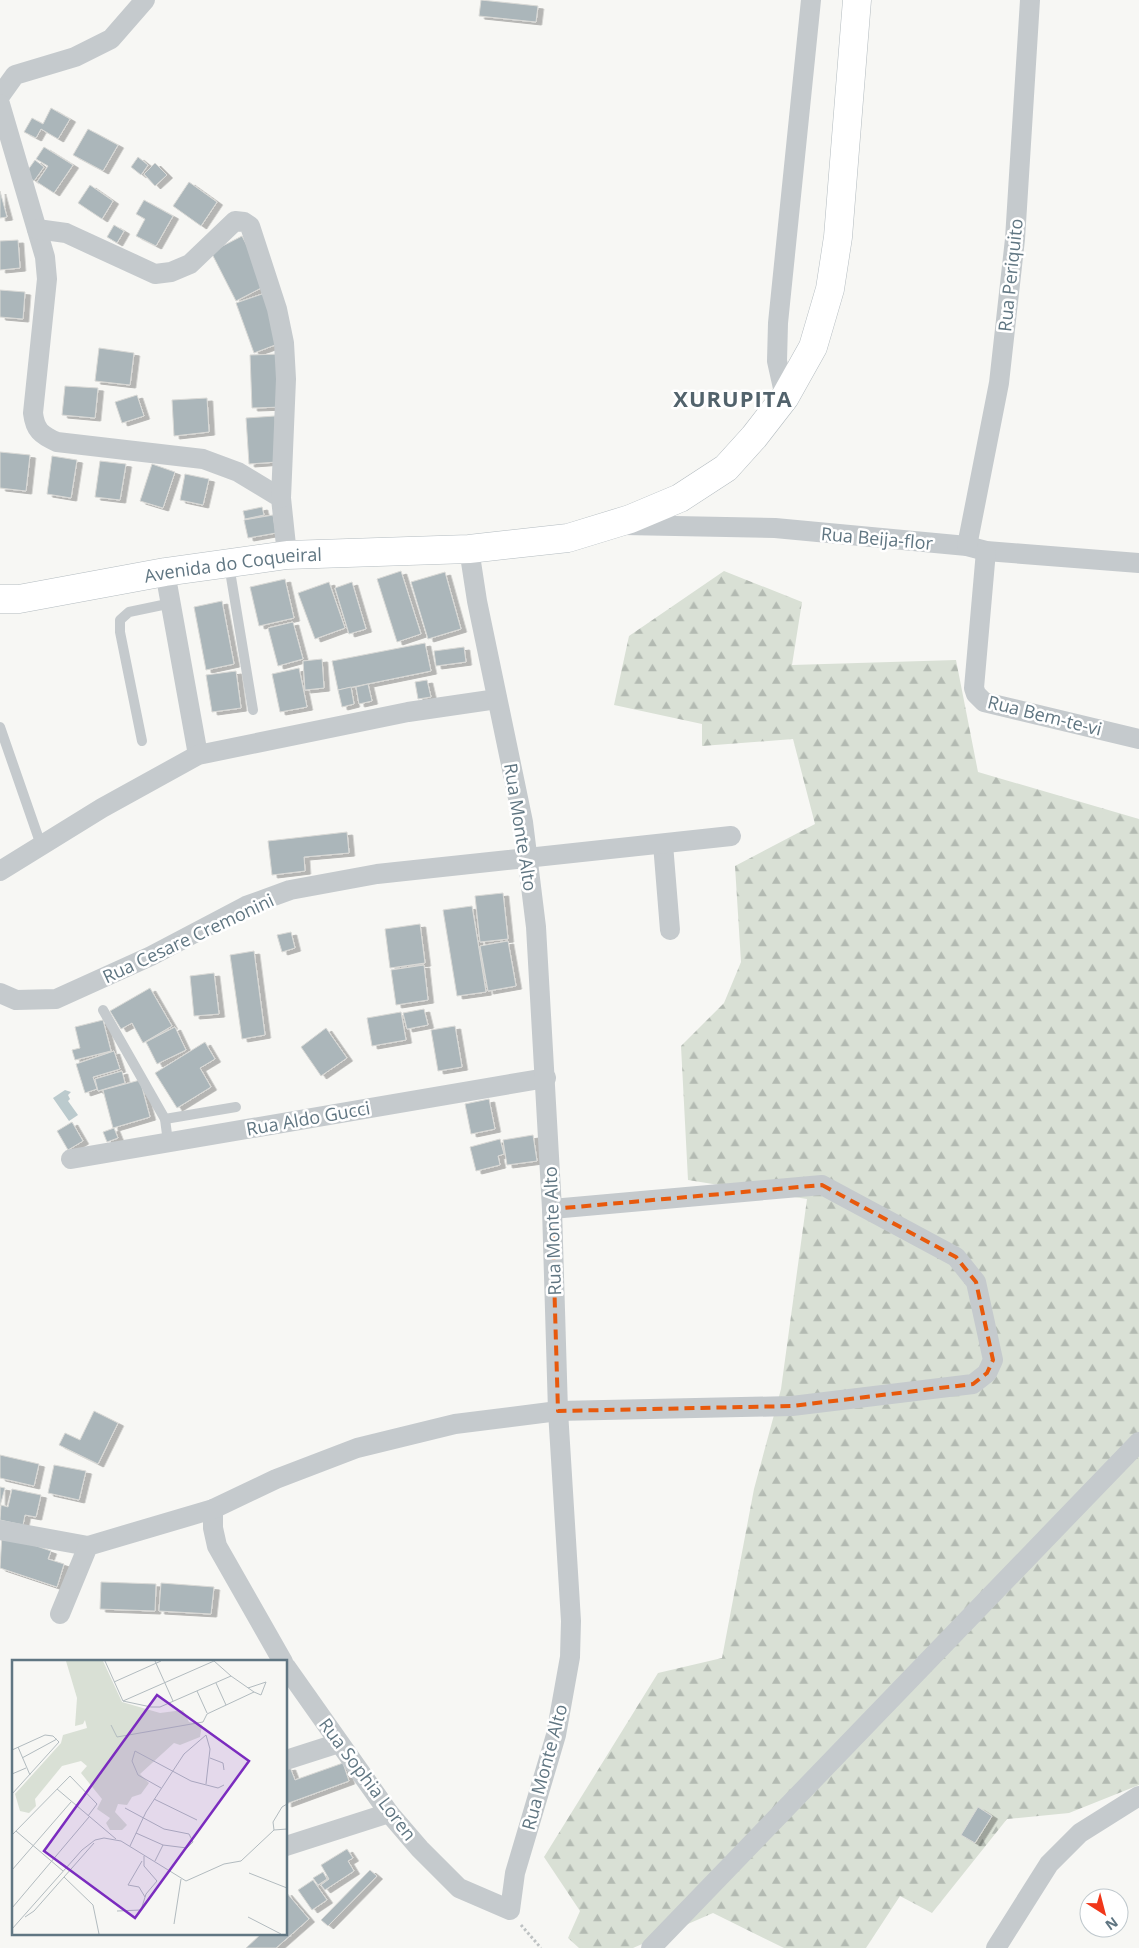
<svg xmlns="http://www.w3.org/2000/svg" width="1139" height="1948" viewBox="0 0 1139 1948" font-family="'Open Sans',sans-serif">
<defs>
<pattern id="forest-firs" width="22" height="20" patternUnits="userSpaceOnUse" patternTransform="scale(1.25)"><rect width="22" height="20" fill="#d9e0d5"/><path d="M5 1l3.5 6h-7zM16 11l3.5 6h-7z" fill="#b3bab2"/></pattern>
<filter id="shadow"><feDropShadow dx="5.5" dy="3" stdDeviation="0" flood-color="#0004"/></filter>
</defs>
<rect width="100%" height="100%" fill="#f7f7f4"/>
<polygon fill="url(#forest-firs)" points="724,571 802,602 792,665 956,660 978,772 1139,819 1139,1785 1069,1813 1007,1819 932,1913 900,1896 866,1948 784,1948 713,1913 633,1948 579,1948 568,1938 580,1911 544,1857 658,1673 722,1658 754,1489 781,1389 807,1199 688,1180 681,1046 724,1003 741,962 735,866 815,824 793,739 702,746 702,724 614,705 629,636"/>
<polygon fill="#bbcacd" points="65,1090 71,1092 68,1095 70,1099 68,1101 78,1115 69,1121 53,1098"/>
<g fill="#abb6ba" stroke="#d9d9d6" filter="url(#shadow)">
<polygon points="481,0 538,6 536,22 479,16"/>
<polygon points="51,108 70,119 58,139 41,129 36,138 24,132 32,118 43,124"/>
<polygon points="88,129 118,145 103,171 73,155"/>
<polygon points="44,147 73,165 54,193 37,182 48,166 36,159"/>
<polygon points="138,157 148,165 141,175 131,167"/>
<polygon points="35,160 44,167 34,181 25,174"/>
<polygon points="155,163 167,175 155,186 144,174"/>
<polygon points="189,182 217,202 201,226 173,206"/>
<polygon points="90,185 113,201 102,219 78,203"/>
<polygon points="0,191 7,217 0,218"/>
<polygon points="144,200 173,216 156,246 136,236 145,219 136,214"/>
<polygon points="114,225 124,231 117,243 107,237"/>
<polygon points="242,236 267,285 236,301 211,252"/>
<polygon points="18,240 20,268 0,270 0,241"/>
<polygon points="0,290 25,292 23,319 0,317"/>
<polygon points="265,293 283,342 254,353 236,303"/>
<polygon points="99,348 134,353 130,385 95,381"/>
<polygon points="281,354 282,407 252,408 250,355"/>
<polygon points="65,386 98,388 95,418 62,415"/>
<polygon points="137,395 144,416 122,423 115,402"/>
<polygon points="207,398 209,432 174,436 172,400"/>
<polygon points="275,416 277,462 249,464 246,418"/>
<polygon points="0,452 30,455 26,491 0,488"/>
<polygon points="52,456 77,460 71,498 47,494"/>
<polygon points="100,461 126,464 120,500 95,497"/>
<polygon points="152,464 175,472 163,508 140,501"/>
<polygon points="185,474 209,479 203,505 180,500"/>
<polygon points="262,507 264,515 245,519 243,511"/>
<polygon points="273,515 276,533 248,538 244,520"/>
<polygon points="401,571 421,634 397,642 377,579"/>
<polygon points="445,572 461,629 428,639 411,582"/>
<polygon points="285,579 294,618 259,626 250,587"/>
<polygon points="329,582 345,628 315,639 298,593"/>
<polygon points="352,582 366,629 349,634 335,588"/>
<polygon points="222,601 234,664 206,670 194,607"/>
<polygon points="293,622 303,659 278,666 268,628"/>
<polygon points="425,643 431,671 338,690 332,661"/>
<polygon points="464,647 466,662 436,666 434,651"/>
<polygon points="322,659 324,688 305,690 303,661"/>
<polygon points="299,668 307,707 280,712 272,674"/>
<polygon points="236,671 241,708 212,712 206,675"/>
<polygon points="427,680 431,697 418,699 415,682"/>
<polygon points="368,684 372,701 359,704 356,687"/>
<polygon points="351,687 354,704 342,707 338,690"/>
<polygon points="347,832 349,853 304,857 305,871 272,875 268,841"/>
<polygon points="503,893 508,939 480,942 475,896"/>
<polygon points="472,906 486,992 457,996 443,910"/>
<polygon points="420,924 425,963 390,968 385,929"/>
<polygon points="291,932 295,948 282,952 277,935"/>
<polygon points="508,941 516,986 488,991 480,946"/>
<polygon points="254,951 265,1035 242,1039 230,955"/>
<polygon points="424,965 428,1000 396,1005 391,970"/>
<polygon points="214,973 219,1014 194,1016 190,976"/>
<polygon points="150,988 172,1026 143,1043 132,1023 121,1029 110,1011"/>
<polygon points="424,1009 428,1025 407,1029 403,1013"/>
<polygon points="401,1012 406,1040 372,1046 367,1018"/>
<polygon points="103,1020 111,1051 75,1060 72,1050 80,1048 75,1027"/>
<polygon points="455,1026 462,1067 438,1071 431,1030"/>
<polygon points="175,1027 186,1050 157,1064 146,1042"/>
<polygon points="326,1028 347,1058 321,1076 301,1047"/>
<polygon points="205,1042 215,1059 200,1068 211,1087 177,1108 155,1073"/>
<polygon points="114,1051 120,1069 93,1077 97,1089 85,1093 76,1064"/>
<polygon points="122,1071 125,1083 98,1091 95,1079"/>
<polygon points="140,1080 150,1117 113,1128 103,1090"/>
<polygon points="489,1099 495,1129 471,1134 465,1104"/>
<polygon points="72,1122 83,1141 68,1150 57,1131"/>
<polygon points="114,1128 118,1138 107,1142 103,1132"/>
<polygon points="533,1135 537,1161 507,1165 503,1140"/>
<polygon points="500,1139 504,1154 498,1156 500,1165 476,1171 470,1147"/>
<polygon points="94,1411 118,1423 98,1464 59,1445 65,1433 80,1440"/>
<polygon points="0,1455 39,1464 34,1486 0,1478"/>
<polygon points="54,1465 86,1471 79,1500 48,1493"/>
<polygon points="0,1487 5,1488 0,1506"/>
<polygon points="12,1489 41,1495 36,1517 25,1515 23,1525 0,1520 1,1505 8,1507"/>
<polygon points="2,1534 51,1551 48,1559 64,1564 57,1587 0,1568"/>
<polygon points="101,1582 156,1584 155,1611 100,1609"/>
<polygon points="161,1583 214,1587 211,1614 159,1611"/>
<polygon points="343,1763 349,1781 286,1804 286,1768 290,1767 295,1780"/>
<polygon points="978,1807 992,1816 975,1843 961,1835"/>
<polygon points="347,1849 353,1858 348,1861 354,1871 325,1890 321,1885 329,1879 321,1865"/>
<polygon points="370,1870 377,1876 328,1926 321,1920"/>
<polygon points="323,1872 327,1879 318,1885 313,1878"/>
<polygon points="313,1880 327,1900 312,1910 298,1890"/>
<polygon points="286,1892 309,1919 276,1948 246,1948 261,1934 286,1934"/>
</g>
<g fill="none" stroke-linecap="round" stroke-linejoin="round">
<g stroke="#b4bcc0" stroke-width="29">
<g id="secondary">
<path id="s1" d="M0,599H19L165,572L287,555L469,549L568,538L630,519L680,498L726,468L754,437L785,397L813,347L830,289L838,237L857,0"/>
</g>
</g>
<polyline stroke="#bec2c3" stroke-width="3" stroke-dasharray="2.5 2.5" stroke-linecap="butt" points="521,1925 541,1948"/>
<g stroke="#c5cacd" stroke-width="10">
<polyline points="229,565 253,710"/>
<polyline points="0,727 41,845"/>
<polyline points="142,741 120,632 120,620 129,612 172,603"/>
<polyline points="103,1010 165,1119 168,1142"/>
<polyline points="165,1119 236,1107"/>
</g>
<g stroke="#c5cacd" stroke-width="20">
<polyline points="0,96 15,75 75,57 111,39 145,0"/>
<path d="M0,104L45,257L47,279L33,413C35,430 41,435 57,442L203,459L238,472L281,498L287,555"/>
<polyline points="37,229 66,233 155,274 171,272 190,264 235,221 244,222 250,226 277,309 284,343 286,379 281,498"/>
<polyline points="785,397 777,361 778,323 811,0"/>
<polyline points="624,525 775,528 967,546 986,551 1139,563"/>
<polyline points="967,546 999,383 1015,239 1030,0"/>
<polyline points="986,551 974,688 976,694 984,702 1139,739"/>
<polyline points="165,572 198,755"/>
<polyline points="663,844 670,930"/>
<polyline points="0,871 102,808 198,755 408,712 497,699"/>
<polyline points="0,993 16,1000 56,999 151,956 246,906 290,890 377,874 731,836"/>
<polyline points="71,1159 546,1078"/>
<polyline points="213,1509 213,1528 217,1546 283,1662"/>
<polyline points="0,1530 88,1546"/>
<polyline points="60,1614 88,1546 213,1509 276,1479 357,1448 455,1424 558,1411 792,1406 973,1384 987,1373 993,1360 976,1282 956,1257 822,1185 552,1209"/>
<polyline points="286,1667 389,1813 420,1849 459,1888 510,1910 515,1873 556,1735 570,1657 571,1621 558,1411 552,1209 536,927 523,822 477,601 469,549"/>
<polyline points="286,1760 339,1743"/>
<polyline points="286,1846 389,1813"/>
<polyline points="651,1948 1139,1442"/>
<polyline points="996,1948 1049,1864 1080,1833 1139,1796"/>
</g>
<use href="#secondary" stroke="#fff" stroke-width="28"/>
</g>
<path fill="none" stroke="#e8590c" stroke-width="4" stroke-dasharray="10 6" stroke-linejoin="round" d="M822,1185L956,1257L976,1282L993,1360L987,1373L973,1384L792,1406L558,1411L552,1209Z"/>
<g text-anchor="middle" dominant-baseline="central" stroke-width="5" stroke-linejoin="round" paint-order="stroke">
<g font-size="18" fill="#607682" stroke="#fff">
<text transform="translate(1010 275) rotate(-84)">Rua Periquito</text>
<text transform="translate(877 538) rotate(5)">Rua Beija-flor</text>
<text stroke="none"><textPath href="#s1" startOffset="236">Avenida do Coqueiral</textPath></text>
<text transform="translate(1045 715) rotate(14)">Rua Bem-te-vi</text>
<text transform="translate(521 827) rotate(81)">Rua Monte Alto</text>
<text transform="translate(188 938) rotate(-25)">Rua Cesare Cremonini</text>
<text transform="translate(308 1118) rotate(-10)">Rua Aldo Gucci</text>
<text transform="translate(552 1231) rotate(-92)">Rua Monte Alto</text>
<text transform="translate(544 1767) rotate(-75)">Rua Monte Alto</text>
<text transform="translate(368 1779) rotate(53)">Rua Sophia Loren</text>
</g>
<g font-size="22" font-weight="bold" letter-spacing="1" fill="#52636c" stroke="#fff">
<text x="733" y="398">XURUPITA</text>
</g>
</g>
<g transform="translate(12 1660)">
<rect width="275" height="275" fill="#f7f7f4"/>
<path d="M54,1H91L110,42L148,53L171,50L177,62L190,65L188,77L168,85L162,83L128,114L137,123L129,134L120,137L115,145L106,144L103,152L115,165L110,170H98L94,163L98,158L85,149L90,139L69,113L75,106L69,101L50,106L23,139L24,146L17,153L8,151L3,134L49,83L51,75L75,68L73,60L71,64L63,66L65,38Z" fill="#d9e0d5"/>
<path fill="none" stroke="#b2bbbf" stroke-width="1" d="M93,1L111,41L139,47H148L219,16M143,1L161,41M102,22L149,1M204,23L214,45M185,31L195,53M111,41L202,1L219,16L242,32L249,35L254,22L236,28M195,54L242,32M99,65L105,77L191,62L195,54M6,87L18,115M0,90L33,75L41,76L47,82L0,134M10,98L45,79M198,98L211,103L212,110M0,114L14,108M149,128L126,115L120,101L123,91L179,121L206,128L212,125M45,129L104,179M142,139L185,160M113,148L152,169L177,174L181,182L175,188L151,185L124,173M262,170L261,162L270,147L275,144M4,171L51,211M0,175L58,116L85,144L76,156M118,186L134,152L172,94L194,75L198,89L194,124M130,201L116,225L127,227L133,237M143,201L151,185M0,210L59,142M237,213L275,228M52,217L81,245L87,274M0,248L77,157M105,251L129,250L134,234L145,221L132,206V196M13,257L22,251L82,183M236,257L269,274M162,264L169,219M0,269L70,190L83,180L92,178L109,181L174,221L212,204L229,201L262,170L275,169"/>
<path fill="#7b2cbf" fill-opacity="0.15" stroke="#7b2cbf" stroke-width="2.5" d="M145,35L237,101L123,258L32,191Z"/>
<rect width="275" height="275" fill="none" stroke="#607682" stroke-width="2.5"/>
</g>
<g transform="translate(1104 1913) rotate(144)"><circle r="24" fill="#ffffff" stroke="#bfc8cd"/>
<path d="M0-4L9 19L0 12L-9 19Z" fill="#f1371a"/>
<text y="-8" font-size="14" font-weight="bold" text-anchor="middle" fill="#607682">N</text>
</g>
</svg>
